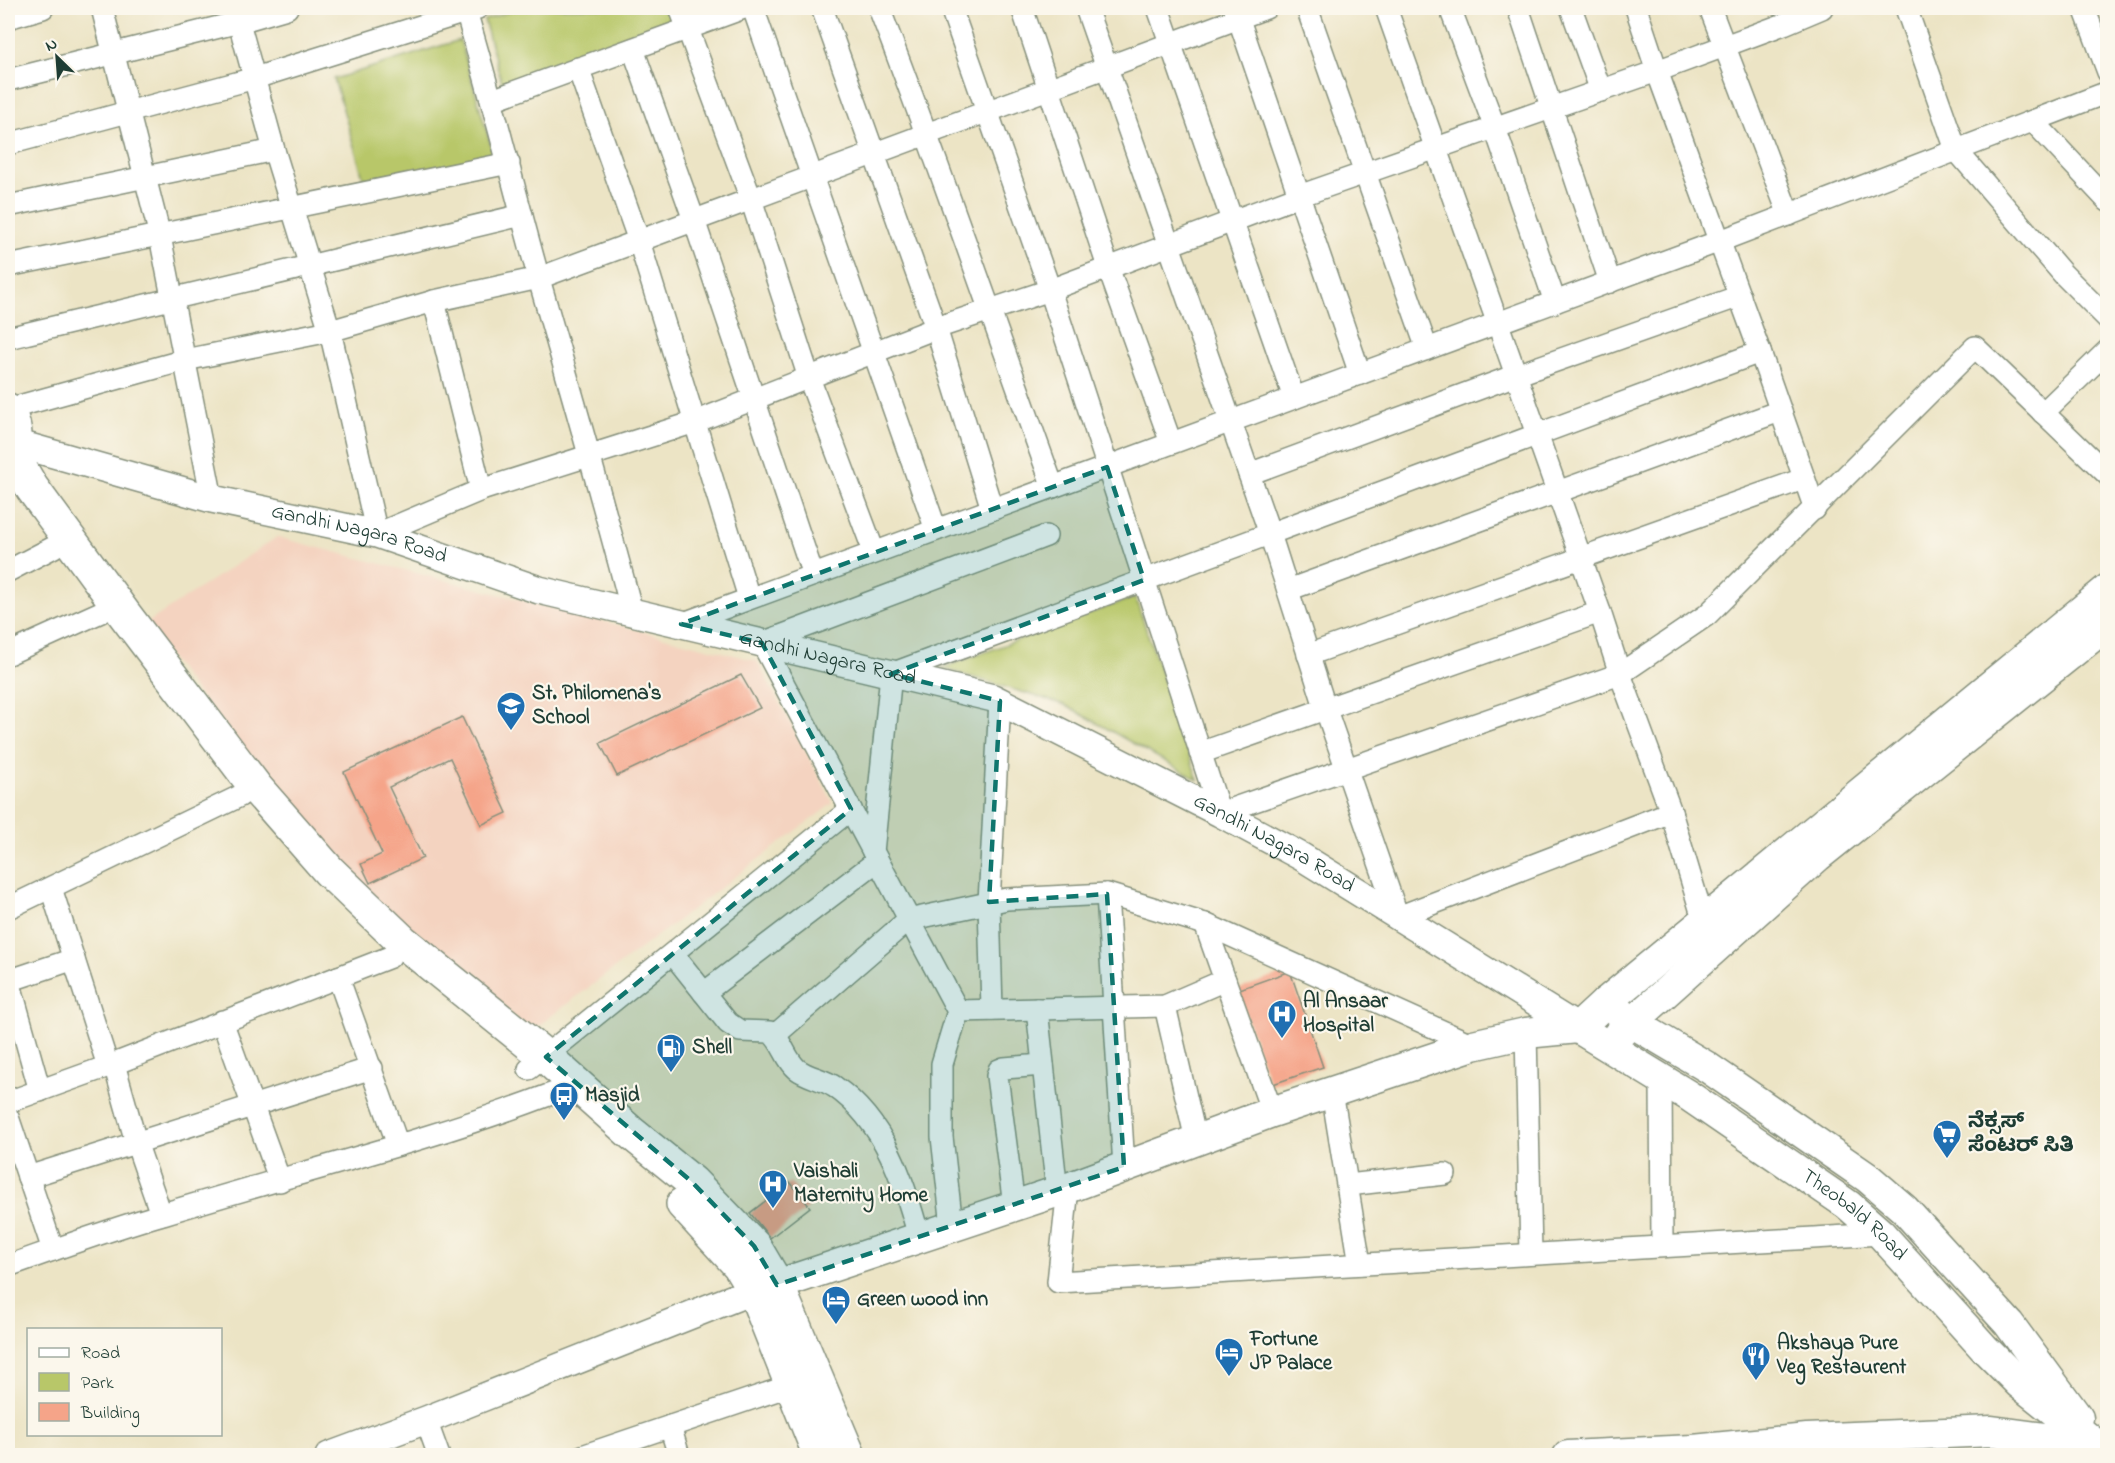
<svg xmlns="http://www.w3.org/2000/svg" width="2115" height="1463" viewBox="0 0 2115 1463" font-family="'Indie Flower','Noto Sans Kannada',sans-serif">
<rect width="100%" height="100%" fill="#fbf7ec"/>
<filter id="ink" filterUnits="userSpaceOnUse"><feTurbulence type="fractalNoise" baseFrequency=".0167" numOctaves="2"/><feDisplacementMap in="SourceGraphic" scale="12" xChannelSelector="R" yChannelSelector="G"/><feConvolveMatrix kernelMatrix="1 2 1 2 8 2 1 2 1" color-interpolation-filters="sRGB"/></filter>
<filter id="wash" filterUnits="userSpaceOnUse"><feTurbulence type="fractalNoise" baseFrequency=".008" numOctaves="4" result="noise"/><feDisplacementMap in="SourceGraphic" scale="24" xChannelSelector="R" yChannelSelector="G"/><feGaussianBlur stdDeviation="1.35" result="paint"/><feColorMatrix in="noise" values="0 0 0 0 0 0 0 0 0 0 0 0 0 0 0 0 0 1.4 0 .05"/><feComposite in="paint" operator="in"/></filter>
<g filter="url(#wash)">
<rect width="100%" height="100%" fill="#ece4c5"/>
<polygon fill="#f4d3c0" points="277,537 757,661 833,803 526,1035 327,858 144,625"/>
<g fill="#b8c769" stroke="#6c824e" stroke-width="1.5">
<polygon points="521,8 712,8 503,87 484,20"/>
<polygon points="460,40 494,156 366,187 334,79"/>
<polygon points="1135,597 1198,780 1065,705 942,668"/>
</g>
<g id="blocks">
<g fill="#f5a489">
<polygon points="741,675 760,708 617,776 600,743"/>
<polygon points="462,717 507,813 481,825 450,758 389,787 423,858 370,883 361,864 382,854 344,772"/>
<polygon points="1290,971 1323,1067 1270,1085 1237,990"/>
<polygon points="790,1182 810,1207 770,1238 750,1213"/>
</g>
</g>
</g>
<g filter="url(#ink)">
<use href="#blocks" fill-opacity="0" stroke="#86907c" stroke-width="1.5"/>
<g fill="none" stroke-linecap="round" stroke-linejoin="round">
<g stroke="#86907c" stroke-width="24">
<g id="minor">
<polyline points="102,8 160,236 212,499"/>
<polyline points="235,8 274,150 330,331 377,534 481,490 695,422 936,328 1050,290 1299,196 1657,71 1784,24 1822,8"/>
<path d="M465,8C492,98 514,189 539,279C571,390 603,501 632,612"/>
<polyline points="680,8 751,199 809,378 874,552"/>
<polyline points="753,8 936,530"/>
<polyline points="822,8 936,328 992,509"/>
<path d="M879,8C940,166 995,327 1053,487"/>
<polyline points="951,8 1050,290 1220,813 1620,674 1707,615 1975,347 2108,475"/>
<polyline points="1022,8 1109,270 1171,443"/>
<polyline points="1086,8 1270,534 1326,710 1398,917 1671,812"/>
<polyline points="1158,8 1294,398"/>
<polyline points="1235,8 1360,374"/>
<polyline points="1307,8 1427,349"/>
<polyline points="1386,8 1600,612 1620,674 1671,812 1704,922"/>
<polyline points="1450,8 1495,128 1555,302"/>
<polyline points="1518,8 1610,282"/>
<polyline points="1571,8 1601,91"/>
<polyline points="1636,8 1657,71 1760,352 1815,509"/>
<polyline points="1710,8 1789,215"/>
<polyline points="1906,8 1956,150 2063,274 2108,319"/>
<polyline points="2084,8 2108,72"/>
<polyline points="8,18 43,8"/>
<polyline points="633,49 694,220 813,575"/>
<polyline points="578,68 639,241 749,598"/>
<polyline points="8,80 239,22 287,8"/>
<polyline points="492,100 744,8"/>
<polyline points="2033,121 2108,201"/>
<polyline points="8,144 255,78 478,8"/>
<polyline points="8,206 274,150"/>
<polyline points="8,266 509,163"/>
<polyline points="434,301 481,490"/>
<polyline points="8,338 522,215"/>
<polyline points="8,409 185,360 330,331 434,301 539,278 1266,8"/>
<polyline points="2043,413 2108,350"/>
<polyline points="1249,474 1516,375 1740,296"/>
<polyline points="8,571 54,547"/>
<polyline points="1288,590 1780,411"/>
<polyline points="681,624 1720,241 2108,92"/>
<polyline points="8,654 101,612"/>
<polyline points="1308,655 1803,479"/>
<polyline points="1200,753 1600,612"/>
<polyline points="873,852 891,674 1760,352"/>
<polyline points="51,888 108,1066"/>
<polyline points="1107,894 1124,1167"/>
<polyline points="8,908 240,796"/>
<polyline points="1205,924 1272,1112"/>
<path d="M673,954L728,1023L740,1031L770,1032C783,1041 785,1059 797,1069C807,1077 823,1079 835,1087C885,1122 904,1181 919,1237"/>
<polyline points="8,977 40,1091"/>
<polyline points="338,977 398,1145"/>
<polyline points="8,981 74,959"/>
<polyline points="704,993 877,861"/>
<polyline points="1165,1006 1196,1140"/>
<polyline points="1037,1009 1057,1192"/>
<polyline points="992,1010 989,902 1000,701"/>
<polyline points="958,1011 1165,1006 1225,980"/>
<polyline points="222,1021 280,1181"/>
<polyline points="1526,1033 1531,1254"/>
<polyline points="775,1035 908,920 1007,899 1107,894 1205,924 1473,1045"/>
<polyline points="114,1064 136,1142 161,1214"/>
<polyline points="529,1069 851,809"/>
<polyline points="1661,1079 1662,1246"/>
<polyline points="1332,1092 1360,1264"/>
<polyline points="8,1102 114,1064 390,957"/>
<polyline points="8,1117 53,1250"/>
<polyline points="28,1177 372,1068"/>
<polyline points="1348,1185 1445,1174"/>
<polyline points="1068,1188 1058,1282 1881,1234"/>
<polyline points="1014,1206 997,1076 999,1070 1004,1068 1043,1065"/>
<polyline points="952,1226 942,1137 942,1064 958,1011 762,643 1046,536"/>
<path d="M8,1266C59,1248 110,1229 163,1214C293,1174 426,1142 554,1093"/>
<polyline points="426,1420 439,1456"/>
<polyline points="670,1426 679,1456"/>
<polyline points="582,1456 792,1385"/>
</g>
</g>
<g stroke="#86907c" stroke-width="30">
<g id="tertiary">
<path id="s1" d="M15,443L212,499L377,534L539,590L993,698L1220,813L1302,857L1578,1028"/>
<polyline points="329,1456 426,1420 754,1290"/>
</g>
</g>
<g stroke="#86907c" stroke-width="33">
<g id="secondary">
<polyline points="1606,1002 1633,1023 1707,1067 1868,1178 1904,1209 2009,1324 2078,1418"/>
<path id="s2" d="M1578,1028L1689,1096L1848,1205L1881,1234L1984,1348L2019,1383L2108,1454"/>
<polyline points="1618,1035 1818,856 2108,624"/>
<polyline points="777,1285 1068,1188 1272,1112 1473,1045 1526,1033 1578,1028 1606,1002 2108,589"/>
<polyline points="1568,1456 1693,1450 1807,1439 1992,1431 2097,1445"/>
</g>
</g>
<g stroke="#86907c" stroke-width="36">
<g id="primary">
<path d="M8,410C15,425 20,442 8,455"/>
<polyline points="11,452 32,488 125,615 257,789 329,871 402,941 546,1057 630,1132 692,1182 754,1246 777,1285 849,1456"/>
<polyline points="683,1204 739,1265 754,1290 820,1456"/>
</g>
</g>
<use href="#minor" stroke="#fff" stroke-width="21"/>
<use href="#tertiary" stroke="#fff" stroke-width="27"/>
<use href="#secondary" stroke="#fff" stroke-width="30"/>
<use href="#primary" stroke="#fff" stroke-width="33"/>
</g>
</g>
<path fill="#0f766e" fill-opacity="0.2" stroke="#0f766e" stroke-width="4.5" stroke-dasharray="12 8" stroke-linejoin="round" d="M1107,467L1144,580L891,674L1000,701L989,902L1107,894L1124,1167L777,1285L754,1246L692,1182L546,1057L851,809L762,643L681,624Z"/>
<defs>
<g id="school-pin" transform="scale(1.5)"><path d="M0 17L-7.5 6A9.5 9.5 0 1 1 7.5 6Z" fill="#1f6fb2" stroke="#fbf7ec"/><path d="M0-5L7-2L0 1L-7-2ZM-4 1L0 2.5L4 1V4Q0 6-4 4Z" fill="#fff"/></g>
<g id="hospital-pin" transform="scale(1.5)"><path d="M0 17L-7.5 6A9.5 9.5 0 1 1 7.5 6Z" fill="#1f6fb2" stroke="#fbf7ec"/><path d="M-5-5h3v3.5h4V-5h3V5h-3V1.5h-4V5h-3Z" fill="#fff"/></g>
<g id="fuel-pin" transform="scale(1.5)"><path d="M0 17L-7.5 6A9.5 9.5 0 1 1 7.5 6Z" fill="#1f6fb2" stroke="#fbf7ec"/><path d="M-5.5-6h7V0h2V4h1.3V-2.5L3-4.5l.8-.8L6-3V5H2.5V1h-1V6h-7ZM-4.2-4.7v3.2H.2V-4.7Z" fill="#fff"/></g>
<g id="bus-pin" transform="scale(1.5)"><path d="M0 17L-7.5 6A9.5 9.5 0 1 1 7.5 6Z" fill="#1f6fb2" stroke="#fbf7ec"/><path d="M-5-6H5V4H4V6H2V4H-2V6H-4V4H-5ZM-3.5-4V0h7V-4ZM-3.5 1.2v1.5H-2V1.2ZM2 1.2v1.5H3.5V1.2Z" fill="#fff"/></g>
<g id="supermarket-pin" transform="scale(1.5)"><path d="M0 17L-7.5 6A9.5 9.5 0 1 1 7.5 6Z" fill="#1f6fb2" stroke="#fbf7ec"/><path d="M-6-5.5h2.5l.6 2H6L4.5 2H-2.5L-4.4-4H-6ZM-1.5 3.2a1.3 1.3 0 1 0 .1 0ZM3 3.2a1.3 1.3 0 1 0 .1 0Z" fill="#fff"/></g>
<g id="hotel-pin" transform="scale(1.5)"><path d="M0 17L-7.5 6A9.5 9.5 0 1 1 7.5 6Z" fill="#1f6fb2" stroke="#fbf7ec"/><path d="M-6-4.5h1.5V1H6V5H4.5V3h-9V5H-6ZM-4 0a1.8 1.8 0 1 1 3.6 0ZM.5 0V-2.5h3Q6-2.5 6 0Z" fill="#fff"/></g>
<g id="restaurant-pin" transform="scale(1.5)"><path d="M0 17L-7.5 6A9.5 9.5 0 1 1 7.5 6Z" fill="#1f6fb2" stroke="#fbf7ec"/><path d="M-5-6h1v4h1v-4h1v4h1v-4h1v5L-1.5 .5V6h-2V.5L-5-1ZM5-6V6H3V1.5H1.5Q1.5-4 5-6Z" fill="#fff"/></g>
</defs>
<g fill-rule="evenodd">
<use href="#school-pin" x="511" y="706"/>
<use href="#hospital-pin" x="1282" y="1014"/>
<use href="#fuel-pin" x="671" y="1048"/>
<use href="#bus-pin" x="564" y="1096"/>
<use href="#supermarket-pin" x="1947" y="1134"/>
<use href="#hospital-pin" x="773" y="1184"/>
<use href="#hotel-pin" x="836" y="1300"/>
<use href="#hotel-pin" x="1229" y="1352"/>
<use href="#restaurant-pin" x="1756" y="1356"/>
</g>
<g text-anchor="middle" dominant-baseline="central" stroke-width="4.5" stroke-linejoin="round" paint-order="stroke">
<g font-size="21" fill="#1f3d34" stroke="#fbf7ec">
<text stroke="none"><textPath href="#s1" startOffset="356">Gandhi Nagara Road</textPath></text>
<text stroke="none"><textPath href="#s1" startOffset="842">Gandhi Nagara Road</textPath></text>
<text stroke="none"><textPath href="#s1" startOffset="1328">Gandhi Nagara Road</textPath></text>
<text stroke="none"><textPath href="#s2" startOffset="334">Theobald Road</textPath></text>
</g>
<g font-size="21" font-weight="bold" fill="#1f3d34" stroke="#fbf7ec" text-anchor="start">
<text x="532" y="694">St. Philomena's<tspan x="532" dy="24">School</tspan></text>
<text x="1303" y="1002">Al Ansaar<tspan x="1303" dy="24">Hospital</tspan></text>
<text x="692" y="1048">Shell</text>
<text x="585" y="1096">Masjid</text>
<text x="1968" y="1122">ನೆಕ್ಸಸ್<tspan x="1968" dy="24">ಸೆಂಟರ್ ಸಿತಿ</tspan></text>
<text x="794" y="1172">Vaishali<tspan x="794" dy="24">Maternity Home</tspan></text>
<text x="857" y="1300">Green wood inn</text>
<text x="1250" y="1340">Fortune<tspan x="1250" dy="24">JP Palace</tspan></text>
<text x="1777" y="1344">Akshaya Pure<tspan x="1777" dy="24">Veg Restaurent</tspan></text>
</g>
</g>
<rect width="2115" height="1463" fill="none" stroke="#fbf7ec" stroke-width="30"/>
<rect x="27" y="1328" width="195" height="108" fill="#fbf7ec" stroke="#a3ada2" stroke-width="1.5"/>
<rect x="39" y="1348" width="30" height="9" fill="#ffffff" stroke="#a3ada2" stroke-width="1.5"/>
<text x="81" y="1358" font-size="18" fill="#1f3d34">Road</text>
<rect x="39" y="1373" width="30" height="18" fill="#b8c769" stroke="#a3ada2" stroke-width="1.5"/>
<text x="81" y="1388" font-size="18" fill="#1f3d34">Park</text>
<rect x="39" y="1403" width="30" height="18" fill="#f5a489" stroke="#a3ada2" stroke-width="1.5"/>
<text x="81" y="1418" font-size="18" fill="#1f3d34">Building</text>
<g transform="translate(57 57) rotate(335)" stroke="#fbf7ec" stroke-width="4.5" paint-order="stroke">
<path d="M0-4.5L10 22L0 15L-10 22Z" fill="#1f3d34"/>
<text y="-9" font-size="16" font-weight="bold" text-anchor="middle" fill="#1f3d34">N</text>
</g>
</svg>
